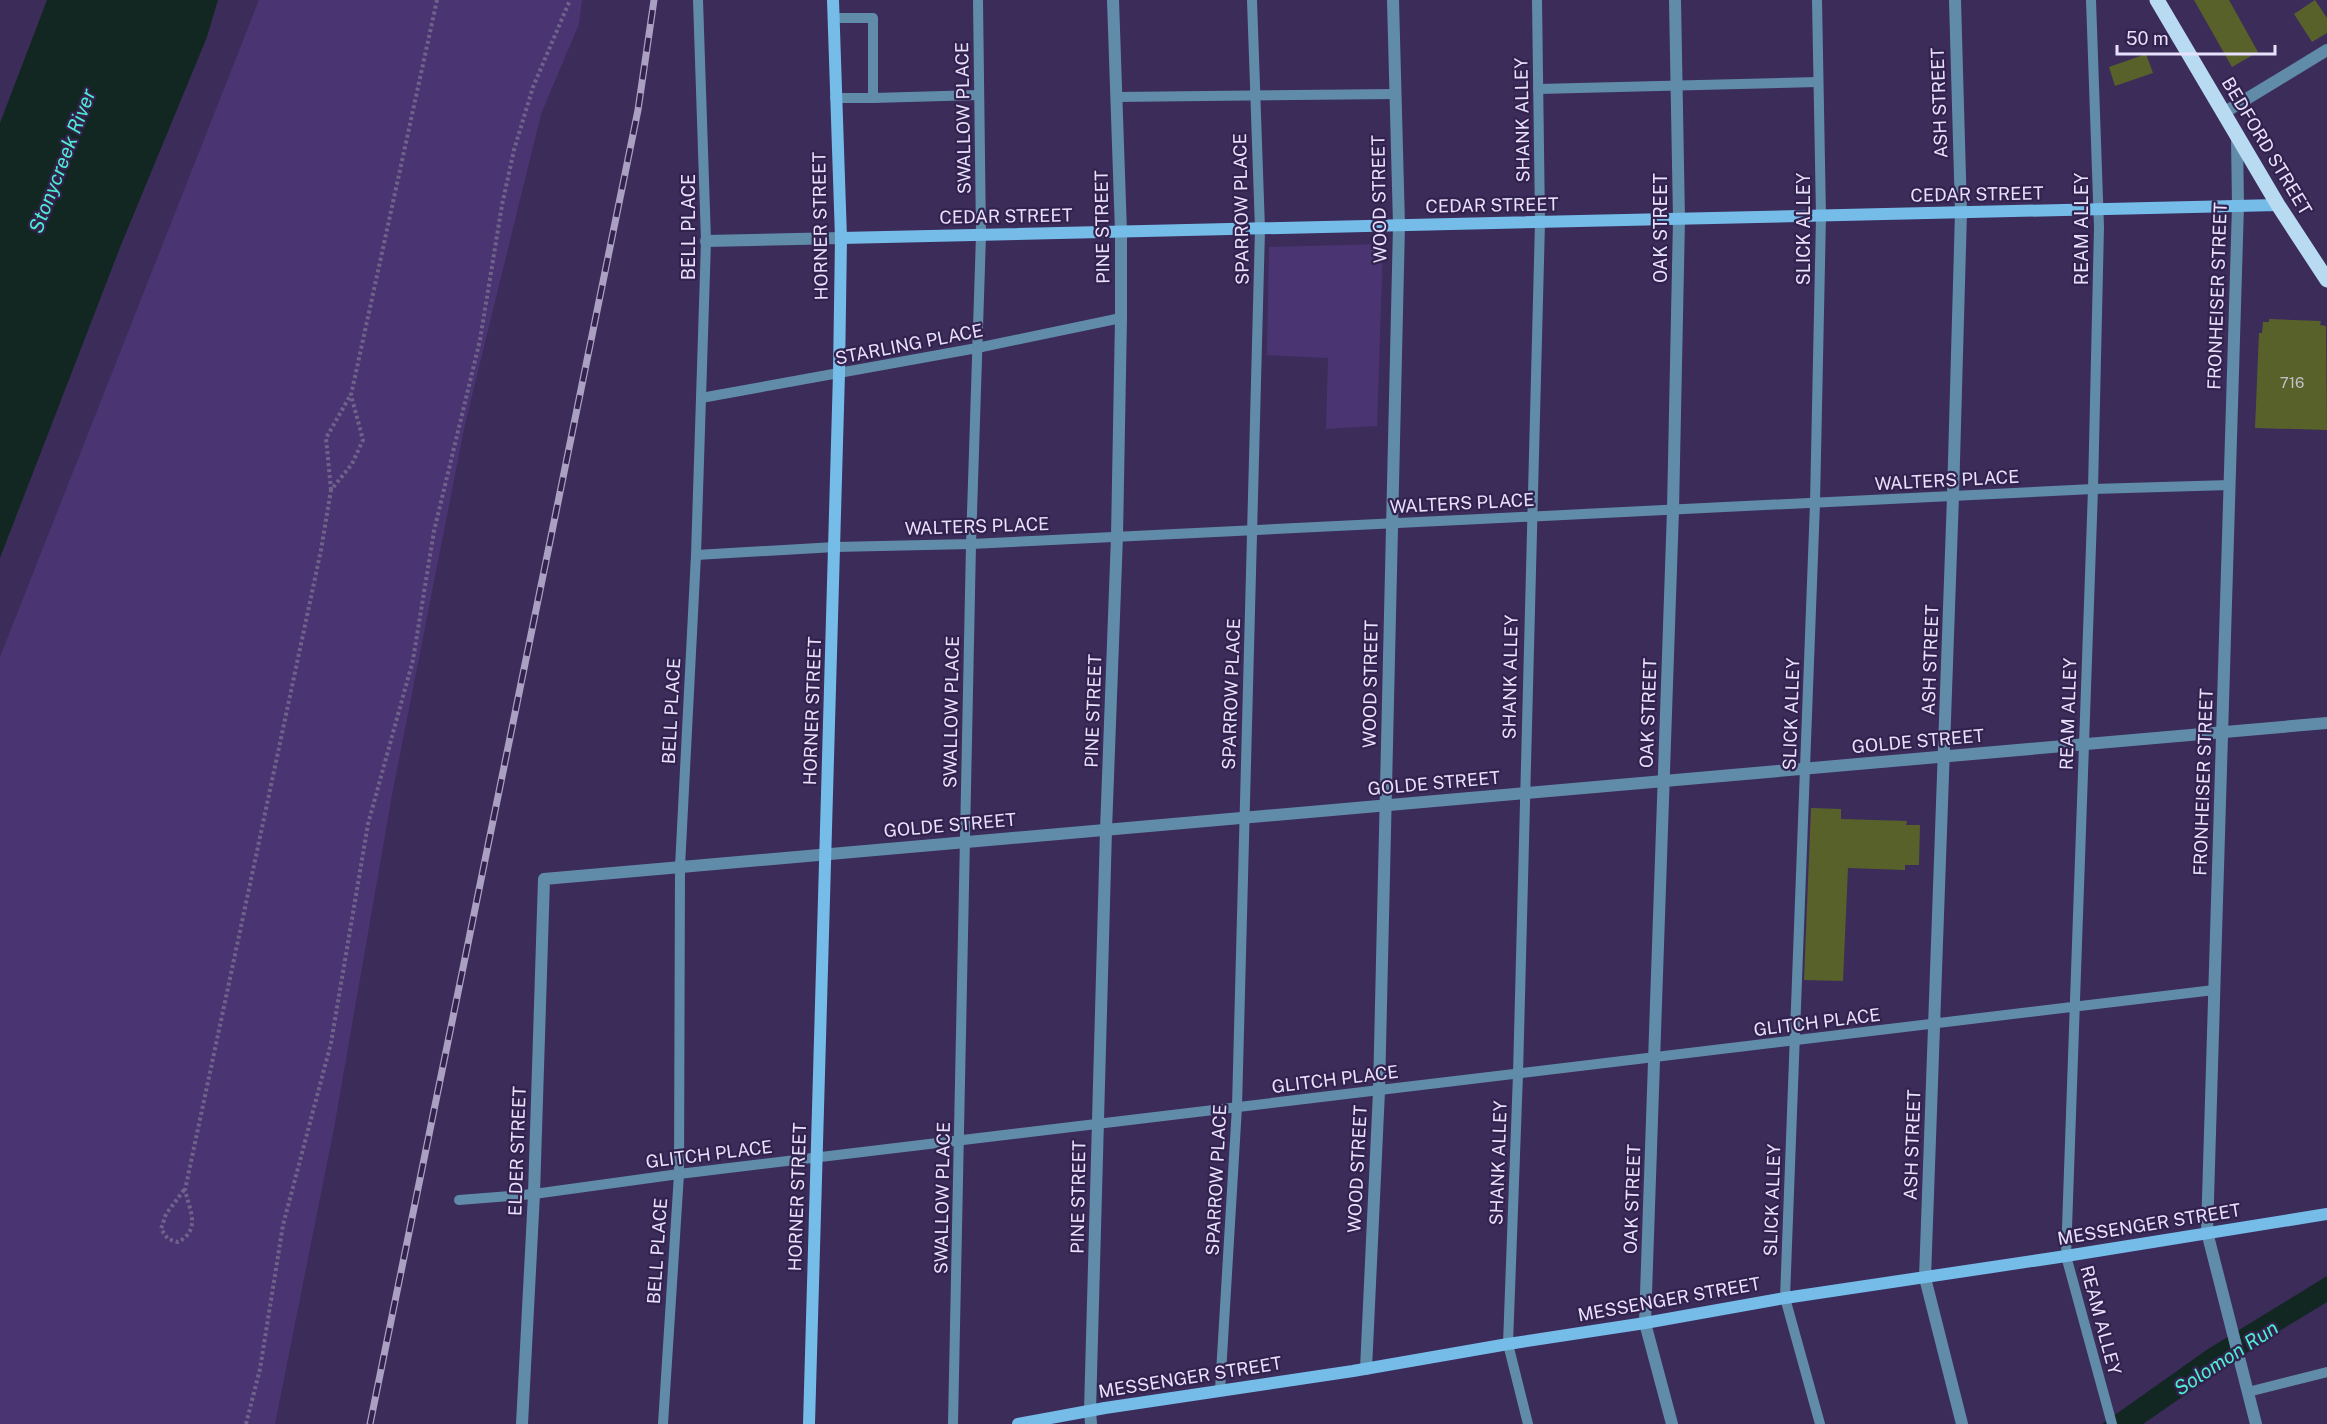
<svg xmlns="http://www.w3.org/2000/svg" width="2327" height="1424" viewBox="0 0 2327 1424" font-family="'Public Sans',sans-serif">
<rect width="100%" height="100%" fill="#3c2c5a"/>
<g fill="#4a3572">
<polygon points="259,0 582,0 579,24 541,114 465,424 392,795 334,1128 275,1424 0,1424 0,657"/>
<polygon points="1383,244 1377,426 1326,429 1328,358 1267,355 1269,247"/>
</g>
<g fill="#122722">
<polygon points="47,0 218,0 207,37 121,245 0,558 0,123"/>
<polygon points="2327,1276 2327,1302 2271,1336 2143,1424 2102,1424 2208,1349"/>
</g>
<g fill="#58612a">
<polygon points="2194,0 2229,0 2258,52 2232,67"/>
<polygon points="2315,0 2327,18 2327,33 2312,42 2294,14"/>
<polygon points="2146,54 2153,73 2115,86 2109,67"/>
<polygon points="2269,319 2321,321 2320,325 2326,326 2327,430 2255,428 2259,333 2262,333 2263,322 2269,322"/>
<polygon points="1811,808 1841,809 1841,819 1907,821 1906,825 1920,825 1919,865 1905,865 1905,870 1848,868 1843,981 1804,980"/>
</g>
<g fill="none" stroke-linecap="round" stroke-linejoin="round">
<g stroke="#70638b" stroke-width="4" stroke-dasharray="3 3" stroke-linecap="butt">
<polyline points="331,490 326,438 350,396"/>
<path d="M184,1190L166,1214L161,1229L168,1239L178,1242C201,1230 190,1211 185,1190L321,550L331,490L352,464L363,440L351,395L437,0"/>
<polyline points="246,1424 260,1369 283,1225 331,1043 368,824 413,660 434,531 480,340 502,205 514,150 533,87 570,0"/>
</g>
<g stroke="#618ca9" stroke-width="10">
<polyline points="1817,0 1821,216 1815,503 1785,1298 1820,1424"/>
<polyline points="2091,0 2099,227 2093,489 2066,1256 2112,1424"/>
<polyline points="834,18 873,18 873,98 835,98"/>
<polyline points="1538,89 1818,82"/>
<polyline points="1116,97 1396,94"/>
<polyline points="873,98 979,95"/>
<polyline points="701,398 977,348 1121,318"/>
<polyline points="696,555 835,547 971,544 2093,489 2230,485"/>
<polyline points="459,1200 534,1194 679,1174 2214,990"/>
<polyline points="1220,1390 1237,1107 1260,229 1252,0"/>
<polyline points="2248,1392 2327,1372"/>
<polyline points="663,1424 679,1174 680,867 696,555 706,241 698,0"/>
<polyline points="953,1424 971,544 981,235 978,0"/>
<polyline points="1528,1424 1508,1344 1518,1074 1540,222 1537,0"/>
</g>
<g stroke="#618ca9" stroke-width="12">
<polyline points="1955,0 1961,212 1953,496 1925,1278 1962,1424"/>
<polyline points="2225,112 2327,50"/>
<polyline points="2237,136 2238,206 2207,1232 2256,1424"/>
<polyline points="706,241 841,238"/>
<polyline points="1366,1369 1379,1091 1399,225 1393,0"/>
<polyline points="522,1424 534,1194 544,879 2327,723"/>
<polyline points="1091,1424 1090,1411 1106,830 1117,536 1121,318 1121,232 1113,0"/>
<polyline points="1672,1424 1645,1323 1673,510 1679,219 1675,0"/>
</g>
<g stroke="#75bce9" stroke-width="12">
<polyline points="841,238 2278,205"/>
<polyline points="809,1424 839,373 841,238 833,0"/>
<polyline points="1018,1424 1105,1408 1353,1371 1508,1344 1645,1323 1785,1298 2066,1256 2327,1214"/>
</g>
<polyline stroke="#b9dbf2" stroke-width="15" points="2157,0 2278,205 2327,280"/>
<g stroke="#aaa0c2" stroke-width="7">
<polyline id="rail" points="370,1424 638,110 654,0"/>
</g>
<use href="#rail" stroke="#32224e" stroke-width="4.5" stroke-dasharray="14" stroke-linecap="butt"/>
</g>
<g text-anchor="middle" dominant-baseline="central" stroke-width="4.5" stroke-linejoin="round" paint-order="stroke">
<g font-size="15" fill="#c4c1c8">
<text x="2292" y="382">716</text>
</g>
<g font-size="18" fill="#e8e1fd" stroke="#32224e">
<text transform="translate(1939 103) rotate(-92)">ASH STREET</text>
<text transform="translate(963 118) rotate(-91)">SWALLOW PLACE</text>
<text transform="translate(1522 120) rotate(-91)">SHANK ALLEY</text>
<text transform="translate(2267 146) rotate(59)">BEDFORD STREET</text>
<text transform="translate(1977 194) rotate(-1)">CEDAR STREET</text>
<text transform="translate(1379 199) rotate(-91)">WOOD STREET</text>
<text transform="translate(1492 205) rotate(-1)">CEDAR STREET</text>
<text transform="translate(1241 209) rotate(-91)">SPARROW PLACE</text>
<text transform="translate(1006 216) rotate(-1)">CEDAR STREET</text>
<text transform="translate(820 226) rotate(-91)">HORNER STREET</text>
<text transform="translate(688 227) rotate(-90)">BELL PLACE</text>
<text transform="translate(1102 227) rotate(-91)">PINE STREET</text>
<text transform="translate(1660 228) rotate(-90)">OAK STREET</text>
<text transform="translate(1803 229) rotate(-90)">SLICK ALLEY</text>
<text transform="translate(2081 229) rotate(-90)">REAM ALLEY</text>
<text transform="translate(2217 296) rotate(-88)">FRONHEISER STREET</text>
<text transform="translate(909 344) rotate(-11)">STARLING PLACE</text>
<text transform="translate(1947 480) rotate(-3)">WALTERS PLACE</text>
<text transform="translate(1462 503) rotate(-3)">WALTERS PLACE</text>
<text transform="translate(977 526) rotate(-2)">WALTERS PLACE</text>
<text transform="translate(1930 660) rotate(-88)">ASH STREET</text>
<text transform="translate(1510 677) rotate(-89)">SHANK ALLEY</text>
<text transform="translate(1370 684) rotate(-89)">WOOD STREET</text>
<text transform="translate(1231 694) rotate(-88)">SPARROW PLACE</text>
<text transform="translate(671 711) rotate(-87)">BELL PLACE</text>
<text transform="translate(812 711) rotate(-88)">HORNER STREET</text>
<text transform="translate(1093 711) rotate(-88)">PINE STREET</text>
<text transform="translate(951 712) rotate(-89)">SWALLOW PLACE</text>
<text transform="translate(1648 713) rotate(-88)">OAK STREET</text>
<text transform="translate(1791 714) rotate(-88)">SLICK ALLEY</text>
<text transform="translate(2068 714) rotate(-88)">REAM ALLEY</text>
<text transform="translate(1918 741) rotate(-5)">GOLDE STREET</text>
<text transform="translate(2203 782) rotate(-88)">FRONHEISER STREET</text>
<text transform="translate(1434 783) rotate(-5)">GOLDE STREET</text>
<text transform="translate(950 825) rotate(-5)">GOLDE STREET</text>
<text transform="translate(1817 1022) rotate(-7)">GLITCH PLACE</text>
<text transform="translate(1335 1079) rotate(-7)">GLITCH PLACE</text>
<text transform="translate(1912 1145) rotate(-88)">ASH STREET</text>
<text transform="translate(517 1151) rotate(-88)">ELDER STREET</text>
<text transform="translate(709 1154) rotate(-7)">GLITCH PLACE</text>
<text transform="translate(1498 1163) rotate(-88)">SHANK ALLEY</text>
<text transform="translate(1357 1169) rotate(-87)">WOOD STREET</text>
<text transform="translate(1216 1180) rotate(-87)">SPARROW PLACE</text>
<text transform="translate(797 1197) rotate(-88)">HORNER STREET</text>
<text transform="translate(1078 1197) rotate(-89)">PINE STREET</text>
<text transform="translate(942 1198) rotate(-89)">SWALLOW PLACE</text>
<text transform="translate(1632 1199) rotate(-88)">OAK STREET</text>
<text transform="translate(1772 1200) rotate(-88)">SLICK ALLEY</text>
<text transform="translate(2149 1224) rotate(-9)">MESSENGER STREET</text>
<text transform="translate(657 1251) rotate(-86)">BELL PLACE</text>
<text transform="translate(1669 1299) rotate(-10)">MESSENGER STREET</text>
<text transform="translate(2101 1320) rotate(75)">REAM ALLEY</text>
<text transform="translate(1190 1377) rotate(-9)">MESSENGER STREET</text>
</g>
<g font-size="20" font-style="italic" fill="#4eedcf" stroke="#32224e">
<text transform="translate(62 161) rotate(-69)">Stonycreek River</text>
<text transform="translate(2226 1358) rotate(-33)">Solomon Run</text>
</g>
</g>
<path d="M2117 45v9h158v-9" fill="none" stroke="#e8e1fd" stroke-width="3"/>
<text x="2126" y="45" font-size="18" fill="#e8e1fd" stroke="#32224e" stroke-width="4.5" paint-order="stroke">50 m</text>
</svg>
